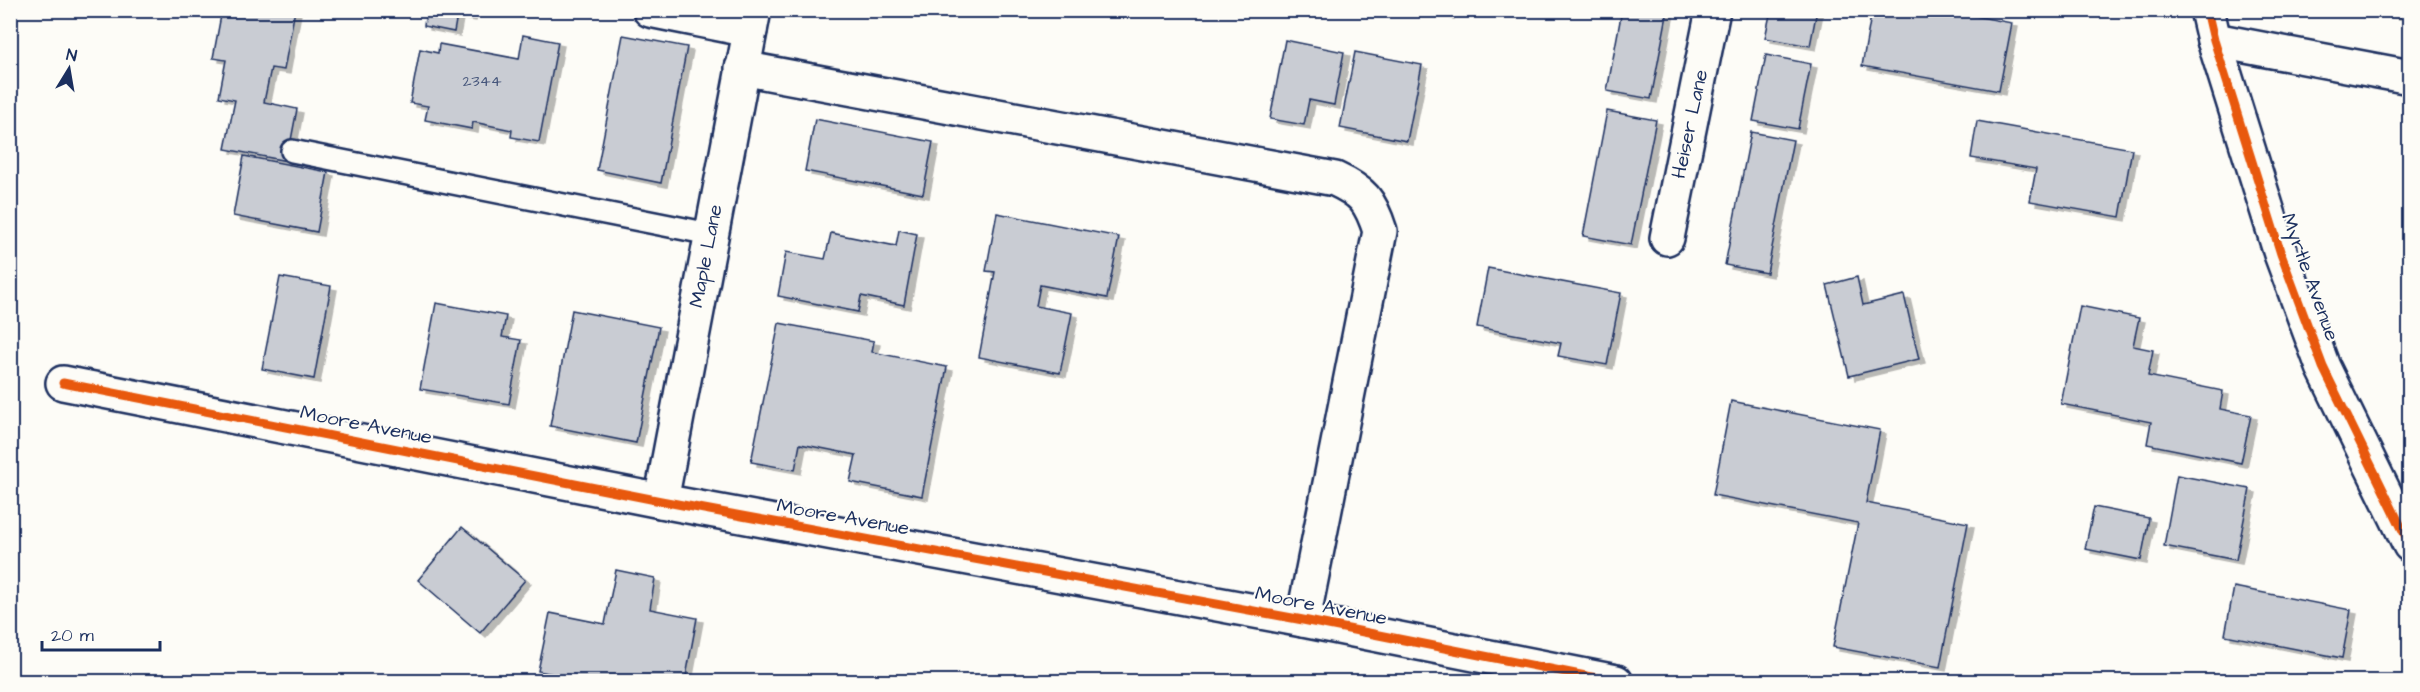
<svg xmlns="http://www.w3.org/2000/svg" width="2420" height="692" viewBox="0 0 2420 692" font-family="'Architects Daughter',sans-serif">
<defs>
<filter id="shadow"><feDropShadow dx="6" dy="4" stdDeviation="0" flood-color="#0004"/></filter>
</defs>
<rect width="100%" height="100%" fill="#fdfcf7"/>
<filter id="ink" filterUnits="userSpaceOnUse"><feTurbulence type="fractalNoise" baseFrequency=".0167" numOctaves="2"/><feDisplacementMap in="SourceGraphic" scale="12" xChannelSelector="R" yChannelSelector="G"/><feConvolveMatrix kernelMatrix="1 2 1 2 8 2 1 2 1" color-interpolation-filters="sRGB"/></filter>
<g filter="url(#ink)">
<g fill="#c9ccd3" stroke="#1b2f5e" stroke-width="1.5" filter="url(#shadow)">
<polygon points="222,10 295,10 284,70 271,68 264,102 297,109 287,161 225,149 235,100 219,97 226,60 213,58"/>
<polygon points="426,10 472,10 470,17 457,15 454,32 424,26"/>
<polygon points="1417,10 1448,10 1448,15"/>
<polygon points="1622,10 1668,10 1651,99 1607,91"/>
<polygon points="1771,10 1817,10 1810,46 1765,38"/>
<polygon points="1872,10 1943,10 2012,23 1999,91 1862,66"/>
<polygon points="2368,10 2410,10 2410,18"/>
<polygon points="523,35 558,42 539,142 511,137 512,130 473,122 472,129 425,120 428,106 410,103 420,49 438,53 439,44 519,59"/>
<polygon points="623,35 687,47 661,183 597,170"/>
<polygon points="1285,40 1344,52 1334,105 1309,100 1304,125 1270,119"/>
<polygon points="1355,52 1422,65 1407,141 1340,128"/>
<polygon points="1766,55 1811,64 1798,129 1753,121"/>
<polygon points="1607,111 1656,120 1631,245 1583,236"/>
<polygon points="815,119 933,142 923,194 805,171"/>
<polygon points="1977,121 2132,149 2120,217 2030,201 2036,169 1971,158"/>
<polygon points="1751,132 1793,140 1767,273 1725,265"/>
<polygon points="244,156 328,172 317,232 233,216"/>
<polygon points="997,213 1119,237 1107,298 1040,285 1036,306 1072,313 1060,373 979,357 995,272 986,271"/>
<polygon points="899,230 917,234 904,305 861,296 858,312 778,296 786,252 825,259 831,233 896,246"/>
<polygon points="1488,268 1621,293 1607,365 1558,356 1561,343 1477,327"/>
<polygon points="280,277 331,286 314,379 262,369"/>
<polygon points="1857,277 1863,305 1904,295 1919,359 1849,376 1827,285"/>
<polygon points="436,303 506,316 502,337 521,340 509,404 420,389"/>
<polygon points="2080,306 2139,318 2133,346 2153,350 2148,376 2223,391 2220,409 2251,415 2241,463 2147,444 2151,422 2061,404"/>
<polygon points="572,310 659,327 636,443 550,426"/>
<polygon points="779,323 874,341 872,352 947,367 922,496 850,482 856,455 800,444 795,470 751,462"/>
<polygon points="1731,401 1880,430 1866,503 1968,523 1940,667 1833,647 1858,523 1713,495"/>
<polygon points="2177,475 2250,489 2236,560 2164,546"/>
<polygon points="2094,507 2149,518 2141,560 2085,549"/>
<polygon points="462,527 525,580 480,633 418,580"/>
<polygon points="616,570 655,578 650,609 697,618 685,682 594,682 538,671 550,613 605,624"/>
<polygon points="2234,587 2351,610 2342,658 2225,635"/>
</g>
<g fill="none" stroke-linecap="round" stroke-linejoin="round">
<g stroke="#1b2f5e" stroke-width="26">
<polyline id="lane" points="292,151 710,234"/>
</g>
<g stroke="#1b2f5e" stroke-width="38">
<g id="street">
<polyline points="650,10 750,30"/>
<path d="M742,68L1335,179C1363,192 1370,200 1380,231L1303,620"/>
<polyline points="1667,238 1713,10"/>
<polyline points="63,383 661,501 1303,620 1616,682"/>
<polyline points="661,501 754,10"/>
</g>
</g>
<g stroke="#1b2f5e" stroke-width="38">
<g id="secondary">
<polyline points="2207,10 2214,40 2281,254 2323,367 2410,545"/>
<polyline points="2214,40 2410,77"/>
</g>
</g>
<use href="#lane" stroke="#fdfcf7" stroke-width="21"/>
<use href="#street" stroke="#fdfcf7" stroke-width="33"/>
<use href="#secondary" stroke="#fdfcf7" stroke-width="33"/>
<g stroke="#fdfcf7" stroke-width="13">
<g id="cycleway">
<polyline points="2207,10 2214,40 2281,254 2323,367 2410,545"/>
<polyline points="63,383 661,501 1303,620 1616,682"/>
</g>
</g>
<use href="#cycleway" stroke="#e8590c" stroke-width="9"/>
</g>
</g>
<g text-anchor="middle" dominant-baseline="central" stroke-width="4.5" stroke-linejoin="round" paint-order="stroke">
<g font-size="16" fill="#46567b">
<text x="482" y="81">2344</text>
</g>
<g font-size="20" fill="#1b2f5e" stroke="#fdfcf7">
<text transform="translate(1690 124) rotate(-78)">Heiser Lane</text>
<text transform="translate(706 256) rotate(-79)">Maple Lane</text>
<text transform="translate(2310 277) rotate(70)">Myrtle Avenue</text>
<text transform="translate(366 425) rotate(11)">Moore Avenue</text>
<text transform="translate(843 517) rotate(10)">Moore Avenue</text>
<text transform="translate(1321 606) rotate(11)">Moore Avenue</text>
</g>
</g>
<rect width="2420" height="692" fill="none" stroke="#fdfcf7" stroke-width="36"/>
<rect x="18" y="18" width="2384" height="656" fill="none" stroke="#1b2f5e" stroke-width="2" filter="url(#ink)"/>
<g transform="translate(69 69) rotate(11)" stroke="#fdfcf7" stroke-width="4.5" paint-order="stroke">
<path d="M0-4.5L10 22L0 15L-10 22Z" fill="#1b2f5e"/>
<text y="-9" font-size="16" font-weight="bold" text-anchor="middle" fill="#1b2f5e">N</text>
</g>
<path d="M42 641v9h118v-9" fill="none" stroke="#1b2f5e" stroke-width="3"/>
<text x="51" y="641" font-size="18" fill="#1b2f5e" stroke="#fdfcf7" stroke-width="4.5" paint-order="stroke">20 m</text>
</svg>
